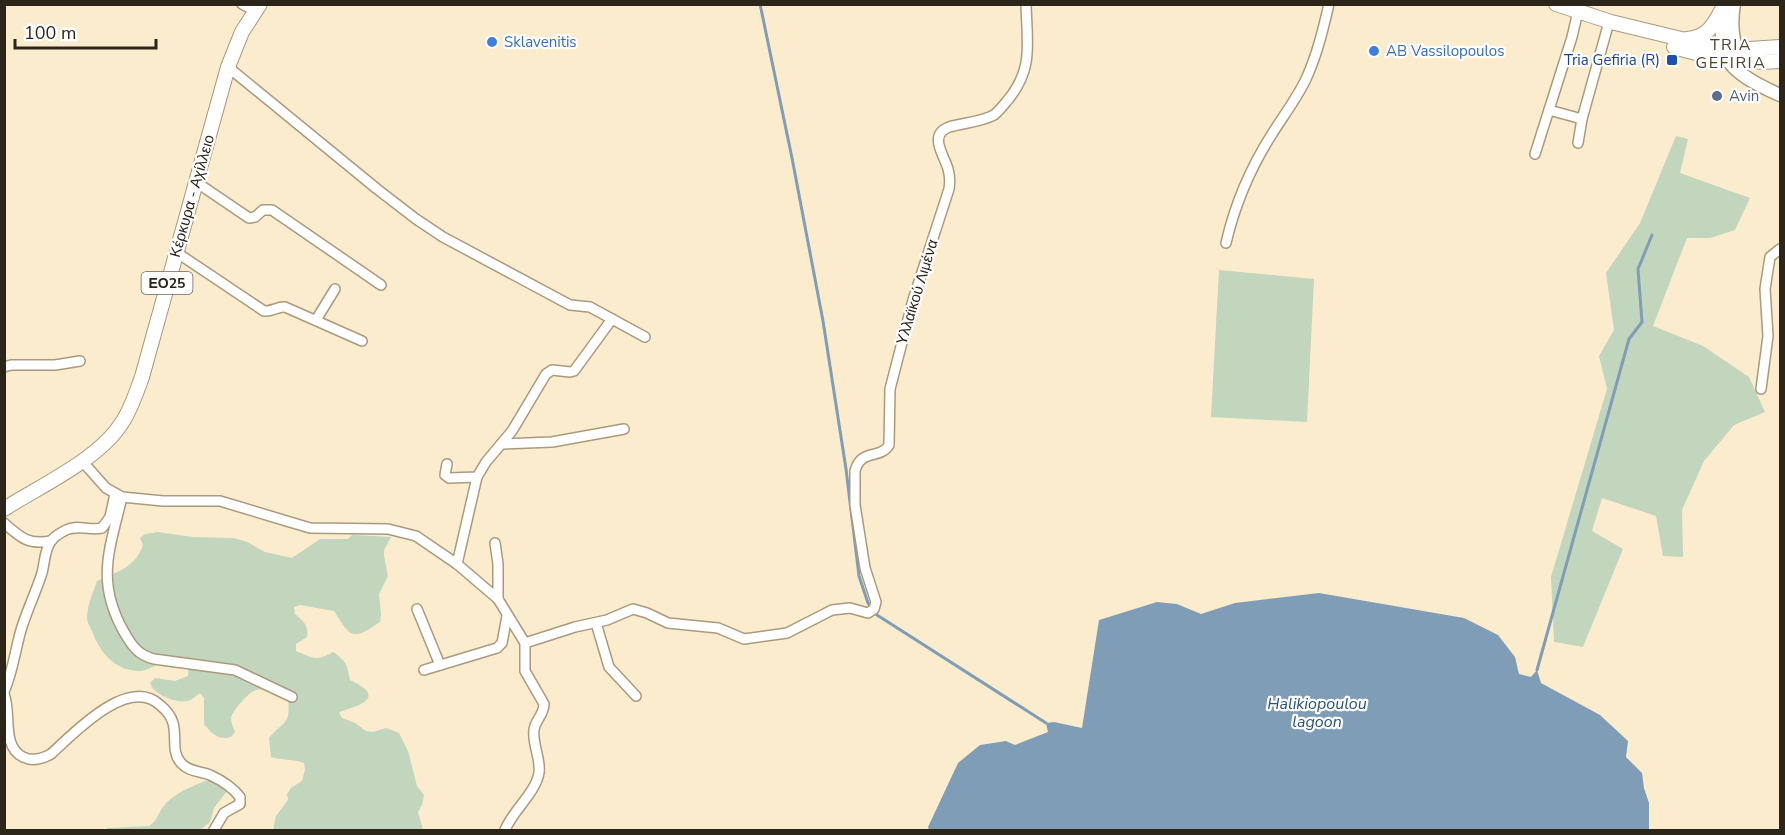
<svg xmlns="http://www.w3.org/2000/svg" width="1785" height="835" viewBox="0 0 1785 835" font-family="'Nunito Sans',sans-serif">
<rect width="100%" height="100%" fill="#fcecce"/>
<g fill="#c2d5bd">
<polygon points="1676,136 1688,139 1680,173 1750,198 1735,230 1710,238 1687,238 1653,326 1703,346 1749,377 1765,412 1734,425 1704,461 1682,510 1683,557 1663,556 1656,516 1602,498 1592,531 1623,549 1583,647 1554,642 1551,577 1607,389 1599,356 1614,330 1606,273 1640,223"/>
<polygon points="1219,270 1314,279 1307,422 1211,417"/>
<path d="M158,532L193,537L234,538L247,542L265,552L292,558L320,539H348L352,535L391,537L384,550V556L388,576L379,594L381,615L380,622C352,641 351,638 334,611L300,605L294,607L295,614C303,621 309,625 307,637L296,644V651C313,658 316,662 333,652C346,661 347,664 350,680C387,697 361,705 339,712L342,718L355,723L366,731L373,732L386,728L399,733L408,751L417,786L424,795L422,805L418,812L423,830H273L276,816L288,800L287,794L291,788L302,781L305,770L304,763C294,759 281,760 271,757L269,738C283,721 291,725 288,700C279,694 267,688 256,690C250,691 232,711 231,718C231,722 233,728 235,732L231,737C219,741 211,733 204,724V698L200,693C196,696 192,700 187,701C175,703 154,695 150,683L155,678L175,681L188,676L189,663C172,646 155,672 138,671C114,670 99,651 92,631C90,627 87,622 87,618C87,605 93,593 97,581C118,571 135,568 143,545L140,538L145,534Z"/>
<path d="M208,780L218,784L227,791L214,808L210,822L200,830H105L108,828L149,826C157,821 158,814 163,807C173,793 193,786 208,780Z"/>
</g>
<polygon fill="#809db7" points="1319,593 1464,618 1498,635 1515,657 1519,674 1531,677 1537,670 1541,683 1600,715 1628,741 1626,757 1642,773 1644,788 1649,803 1649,830 929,830 928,827 958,763 980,745 1006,741 1015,745 1048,732 1046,723 1054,722 1082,728 1099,620 1157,602 1177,604 1201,614 1235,603"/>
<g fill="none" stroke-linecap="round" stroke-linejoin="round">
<g stroke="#809db7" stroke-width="3">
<polyline points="760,4 792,158 823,321 846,469 859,576 868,603 877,615 1046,723"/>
<polyline points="1537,670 1629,339 1642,322 1638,269 1652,235"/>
</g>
<g stroke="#a99a7e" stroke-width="12">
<g id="minor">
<polyline points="242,4 255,11"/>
<polyline points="228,67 377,189 416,219 443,237 570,305 590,307 645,337"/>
<polyline points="1549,110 1582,119"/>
<polyline points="1578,143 1582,119 1609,22"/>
<polyline points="1535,154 1572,37 1579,7"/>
<polyline points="196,182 249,218 255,217 263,210 272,210 381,285"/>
<path d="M1226,243C1235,204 1251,167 1272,134C1284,115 1297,98 1306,79C1317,55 1323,30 1329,4"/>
<path d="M176,252L264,311C272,312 278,306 285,307L362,341"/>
<polyline points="316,320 335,289"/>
<polyline points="4,367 11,365 55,365 80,361"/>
<polyline points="1761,389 1768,336 1765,289 1770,257 1780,249"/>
<polyline points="501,444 552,442 624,429"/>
<path d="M82,461L106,488L122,497L163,501H220L310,528L388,529L416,536L457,564L498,599L525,643L575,627L607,620L633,609L647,613L668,623L718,628L744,639L787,633L832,610L850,608L868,613L874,609L876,602L865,568L855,505V471C861,448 880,460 889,445L890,389L913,300L949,189C950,183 950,176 948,169C944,155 928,135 949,127C963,123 981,122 994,115C999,111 1003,106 1007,101C1034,69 1027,44 1026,4"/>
<polyline points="447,464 445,475 449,478 477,477 486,462 512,431 546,374 552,370 570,372 574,371 612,319"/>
<path d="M122,497C110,549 95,581 124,632C132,646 138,655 154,659L235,670L292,697"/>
<path d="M4,523C21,538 28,545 51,541"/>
<polyline points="495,543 498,564 498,599"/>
<polyline points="457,564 477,477"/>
<polyline points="417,609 440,665"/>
<polyline points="596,623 609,667 636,696"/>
<polyline points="424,670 497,648 502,643 507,616"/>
<path d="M4,692C13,671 15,651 21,630C27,610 36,592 42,573C45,562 44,551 51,541C54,537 60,533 66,530C78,524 89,531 102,528L110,517L115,494"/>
<path d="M4,694C12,714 1,746 23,757C33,762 42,759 51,754C73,734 128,675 160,705C165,709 171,716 173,723C177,737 171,752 181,763C189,772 200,771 210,775C221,780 233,788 240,797V804L224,813L214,830"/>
<path d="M505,830C513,810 535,794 539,773C541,758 532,744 534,730C535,720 544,715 544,704L525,671V643"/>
</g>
</g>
<g stroke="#a99a7e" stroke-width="15">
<g id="secondary">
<path d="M1734,4C1731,21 1732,40 1739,56"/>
<path d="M1724,8C1722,15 1722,21 1722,28C1722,37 1721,47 1726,56C1733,74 1764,88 1780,95"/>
</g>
</g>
<g stroke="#a99a7e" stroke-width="16">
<g id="primary">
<polyline points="1556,4 1611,22 1702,44 1749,49 1780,47"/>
<path d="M1687,39C1710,37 1715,22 1725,4"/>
<path d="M1674,47C1708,57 1745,64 1780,61"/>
<path d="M4,509C40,486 99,459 121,424C131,410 136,393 142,377L228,67L242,32L260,4"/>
</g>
</g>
<use href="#minor" stroke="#fff" stroke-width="9"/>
<use href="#secondary" stroke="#fff" stroke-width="12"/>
<use href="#primary" stroke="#fff" stroke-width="14"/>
</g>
<g fill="#3f7fe0" stroke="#fff" stroke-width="2">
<circle cx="492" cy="42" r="6"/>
<circle cx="1374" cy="51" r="6"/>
</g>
<rect fill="#1a4fb4" stroke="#fff" stroke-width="2" x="1666" y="54" width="12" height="12" rx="3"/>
<circle fill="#5c6f8a" stroke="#fff" stroke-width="2" cx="1717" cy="96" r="6"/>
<g text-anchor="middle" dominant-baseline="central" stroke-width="4.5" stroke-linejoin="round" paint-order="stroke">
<rect fill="#fff" stroke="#6b665f" stroke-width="1.5" x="141.5" y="272" width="51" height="22" rx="4.5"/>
<g font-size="14" font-weight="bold" fill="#2b251a">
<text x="167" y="283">ΕΟ25</text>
</g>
<g font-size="15" fill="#366cbe" stroke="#fff" text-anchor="start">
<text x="504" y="42">Sklavenitis</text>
<text x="1386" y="51">AB Vassilopoulos</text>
</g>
<g font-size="15" fill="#164399" stroke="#fff" text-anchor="end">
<text x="1660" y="60">Tria Gefiria (R)</text>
</g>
<g font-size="15" fill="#4e5e75" stroke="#fff" text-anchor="start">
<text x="1729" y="96">Avin</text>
</g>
<g font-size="15" fill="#2b251a" stroke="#fff">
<text transform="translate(192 196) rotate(-74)">Κέρκυρα - Αχίλλειο</text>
<text transform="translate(917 292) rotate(-73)">Υλλαϊκού Λιμένα</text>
</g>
<g font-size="16" letter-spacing="1.5" fill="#4f4228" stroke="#fff">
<text x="1731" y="45">TRIA<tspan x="1731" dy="18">GEFIRIA</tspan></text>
</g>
<g font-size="16" font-style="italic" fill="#255379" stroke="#fff">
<text x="1317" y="704">Halikiopoulou<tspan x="1317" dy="18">lagoon</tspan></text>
</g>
</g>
<rect width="1785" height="835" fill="none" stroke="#2b251a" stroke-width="12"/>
<path d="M15 39v9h141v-9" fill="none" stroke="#2b251a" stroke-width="3"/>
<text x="24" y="39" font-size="18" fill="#2b251a" stroke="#ffffff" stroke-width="4.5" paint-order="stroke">100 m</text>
</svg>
